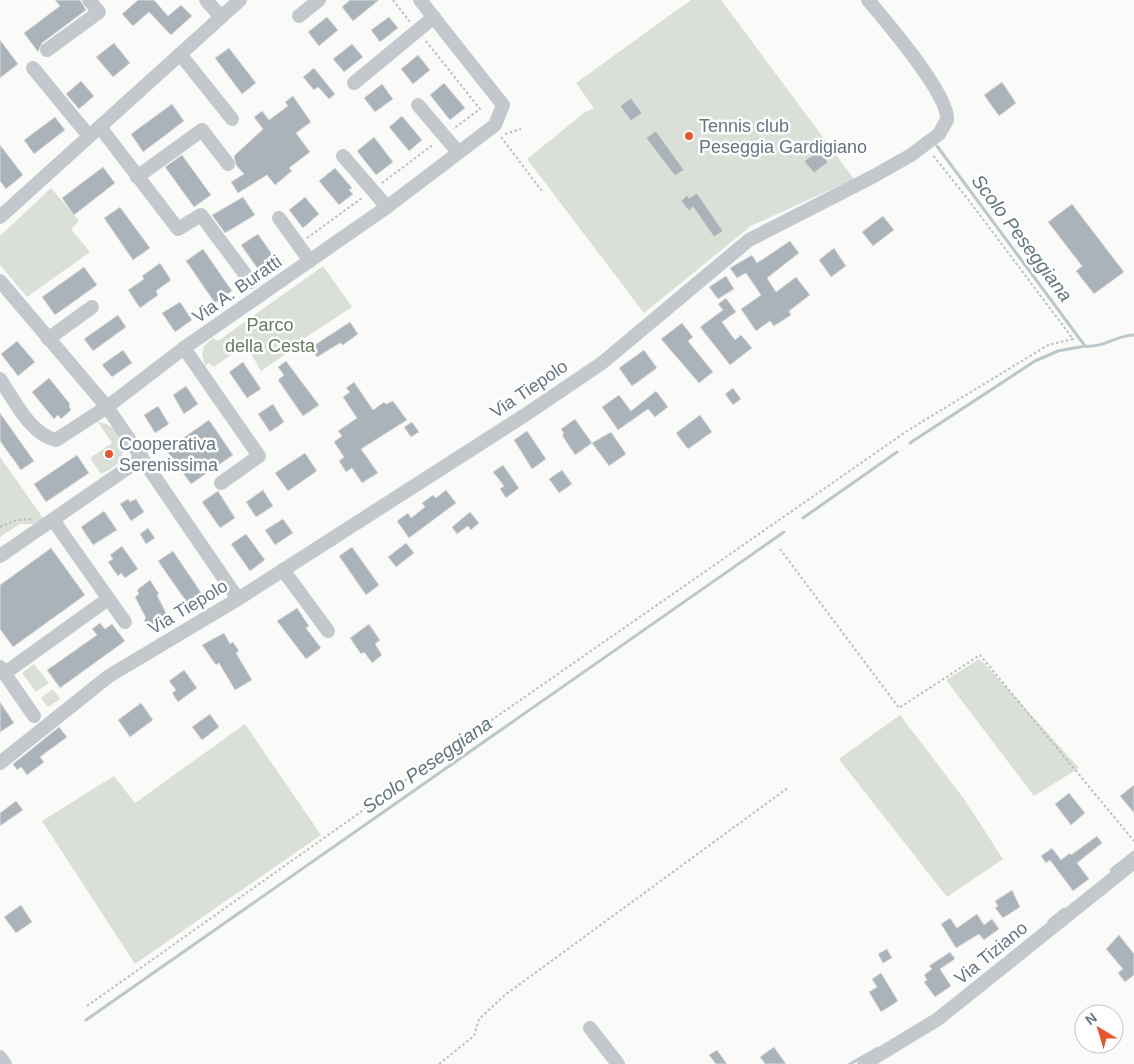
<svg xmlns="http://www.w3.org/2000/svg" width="1134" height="1064" viewBox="0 0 1134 1064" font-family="Helvetica,sans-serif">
<rect width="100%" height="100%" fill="#fafaf8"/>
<g fill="#dadfd7">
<polygon points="691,0 721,0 854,179 751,226 644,313 527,159 584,113 594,108 576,83"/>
<polygon points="51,188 79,221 71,229 90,252 27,297 0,265 0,236"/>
<polygon points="323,266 352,307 294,345 295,348 261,371 246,345 213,367 209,363 205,366 202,355 204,346 213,338 218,341"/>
<path d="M98,422C118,424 131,448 118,463C113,468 107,471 101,474L90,458L112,443Z"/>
<polygon points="0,457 43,518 35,524 20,524 0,537"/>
<polygon points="979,659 984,663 1079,768 1034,796 946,680"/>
<polygon points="34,664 49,683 36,692 22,673"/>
<polygon points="53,689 60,699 48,707 41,698"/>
<polygon points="900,715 964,799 1003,859 947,897 839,759"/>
<polygon points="245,724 321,835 135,964 42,821 114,776 135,803"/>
</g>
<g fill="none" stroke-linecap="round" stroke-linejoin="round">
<g stroke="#bbc7cb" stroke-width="3">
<path d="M937,146L1085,346C1103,348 1117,335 1134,335"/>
<polyline points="910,443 1035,361 1058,351 1085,346"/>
<polyline points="803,518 897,452"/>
<polyline points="1111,870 1134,852"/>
<polyline points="1049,921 1064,909"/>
<polyline points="86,1020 784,532"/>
<polyline points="850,1064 878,1048"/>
</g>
</g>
<g fill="#aab3b9" stroke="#dcdcda">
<polygon points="55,0 80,0 86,10 42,43 38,52 24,33 60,6"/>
<polygon points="138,0 154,0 168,16 181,5 192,16 171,35 149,12 133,26 122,14"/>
<polygon points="350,0 379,0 353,21 342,7"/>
<polygon points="327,17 338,30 319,46 308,32"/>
<polygon points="389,17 398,28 380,42 371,30"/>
<polygon points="0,40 18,64 0,78"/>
<polygon points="114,43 130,63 113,77 96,57"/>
<polygon points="352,44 363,57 344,72 333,59"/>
<polygon points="229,48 256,83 242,94 215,58"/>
<polygon points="418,55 430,70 413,84 401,69"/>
<polygon points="314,68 335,94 329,99 318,87 314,90 303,77"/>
<polygon points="81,81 94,96 79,109 66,94"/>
<polygon points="1002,82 1016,103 999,116 984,95"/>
<polygon points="444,83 465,108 450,120 430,95"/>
<polygon points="382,84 393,99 375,112 364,98"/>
<polygon points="293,96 311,122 296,133 310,152 289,168 292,171 275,185 267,175 238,193 231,182 244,174 236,165 234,156 263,129 254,117 262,111 269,120 288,106 285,102"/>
<polygon points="631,98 642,113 631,121 620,106"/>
<polygon points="172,104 184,121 143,152 131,134"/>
<polygon points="402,116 422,140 409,151 389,127"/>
<polygon points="55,117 65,130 34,154 24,140"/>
<polygon points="656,131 684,170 675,176 646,138"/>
<polygon points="374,137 393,162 376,175 357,151"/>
<polygon points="0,145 23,175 6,189 0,181"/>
<polygon points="819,151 828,162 814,173 804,161"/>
<polygon points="182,155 211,195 194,207 165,167"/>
<polygon points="103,167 115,183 74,215 62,198"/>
<polygon points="335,168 352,188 349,190 353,194 339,205 319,181"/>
<polygon points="697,193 723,231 714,237 693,207 689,211 681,201 687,195 689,198"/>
<polygon points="243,197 255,215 225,233 212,215"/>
<polygon points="305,197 319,214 303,228 289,210"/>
<polygon points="1072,204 1124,272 1094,294 1076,271 1082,266 1048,222"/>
<polygon points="120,207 150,248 133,260 104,218"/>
<polygon points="883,216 894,230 873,246 862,232"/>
<polygon points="258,234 276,260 260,272 241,245"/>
<polygon points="790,241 799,253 767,278 776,292 796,277 810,295 789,311 791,315 774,326 770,321 756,331 741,309 761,295 746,273 737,278 730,268 752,255 757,263"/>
<polygon points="834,248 846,266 831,277 819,260"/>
<polygon points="203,249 232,291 215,303 186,261"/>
<polygon points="160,263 171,280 156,291 158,295 140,308 128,290 144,279 142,276"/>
<polygon points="84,267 97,285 55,315 42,297"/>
<polygon points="726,276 734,289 718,299 709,287"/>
<polygon points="726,298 736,312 722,322 735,340 741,335 752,348 730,365 700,327 723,310 718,304"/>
<polygon points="180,302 192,320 175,332 162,313"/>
<polygon points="118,315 126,327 93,351 84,339"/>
<polygon points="350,322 358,334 343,345 340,343 317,357 310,348"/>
<polygon points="682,323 693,337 688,341 713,372 699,383 661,339"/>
<polygon points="17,341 35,362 18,376 1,354"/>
<polygon points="123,350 132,363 112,377 102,365"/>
<polygon points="644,350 657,368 632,386 619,368"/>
<polygon points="286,361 319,405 303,416 278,380 284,375 278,367"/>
<polygon points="243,362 261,389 247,398 229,372"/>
<polygon points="49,378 70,404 69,406 71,410 61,419 58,415 54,419 32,392"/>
<polygon points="354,382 373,410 384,402 386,404 393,401 407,420 361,449 378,473 362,483 352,468 346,472 339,461 344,457 334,442 342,436 338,431 357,418 343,397 350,392 346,388"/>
<polygon points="186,386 198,404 184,414 173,395"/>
<polygon points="733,388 741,399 733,405 725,394"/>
<polygon points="656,391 668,407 655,417 648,409 618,430 602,407 619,395 631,411"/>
<polygon points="273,404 284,422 270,432 258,414"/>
<polygon points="158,406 169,424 155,433 144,415"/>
<polygon points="0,413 34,461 21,470 0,441"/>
<polygon points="700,415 712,432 688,449 676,433"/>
<polygon points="575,419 592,443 575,455 562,435 564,434 561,429"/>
<polygon points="209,420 233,455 191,484 166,450"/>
<polygon points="412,422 419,432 411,437 404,427"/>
<polygon points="527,431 546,459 532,469 514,440"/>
<polygon points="611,432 626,454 609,466 592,443"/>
<polygon points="305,453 317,471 288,491 275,473"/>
<polygon points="77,455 89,473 46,502 34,484"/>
<polygon points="503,465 519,488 506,498 500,489 504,486 493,472"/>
<polygon points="562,470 572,484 559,493 549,479"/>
<polygon points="263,490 273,506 256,517 246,502"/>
<polygon points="446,490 456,503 409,538 397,521 408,513 411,518 425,507 422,503 433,495 436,498"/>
<polygon points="218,491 235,518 220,528 202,502"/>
<polygon points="128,499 130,502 136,499 144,512 131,521 120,504"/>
<polygon points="104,511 117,530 93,545 81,527"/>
<polygon points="470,512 479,523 471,530 468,526 457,534 452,527"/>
<polygon points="283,519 293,533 275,545 265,530"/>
<polygon points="148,528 155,538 146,544 140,534"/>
<polygon points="246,534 265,560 250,571 231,544"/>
<polygon points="406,543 414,553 396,567 388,557"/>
<polygon points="122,546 138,569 125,578 121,573 118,576 108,562 113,559 110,555"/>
<polygon points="352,547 379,585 366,595 339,556"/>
<polygon points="51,548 85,595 13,647 0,629 0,585"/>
<polygon points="173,551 202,594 188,604 158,561"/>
<polygon points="150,580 159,594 157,595 168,617 150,628 144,620 146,618 135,597 139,594 137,590"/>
<polygon points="297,608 309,626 306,628 321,648 306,659 277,621"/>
<polygon points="100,623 105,629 112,624 125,641 60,688 47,670 97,635 92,629"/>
<polygon points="369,624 380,640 375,644 382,655 372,663 364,652 361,654 350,638"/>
<polygon points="224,633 230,644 233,642 239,651 236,653 252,680 235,690 219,663 216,665 202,645"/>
<polygon points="184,670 197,688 178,702 172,693 176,690 169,681"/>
<polygon points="0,702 14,723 0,732"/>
<polygon points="141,703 153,720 130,737 118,720"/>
<polygon points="210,714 219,727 202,740 192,727"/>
<polygon points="59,727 67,737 40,757 44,762 27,775 21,767 17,770 13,764"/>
<polygon points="1134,785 1134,813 1120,796"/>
<polygon points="1069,793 1085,813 1071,825 1055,804"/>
<polygon points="16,801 23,810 0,826 0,813"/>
<polygon points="1097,836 1102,843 1077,863 1089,879 1073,891 1050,860 1046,863 1041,856 1052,848 1061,860 1070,853 1071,855"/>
<polygon points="1012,890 1020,907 1003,918 995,908 998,906 995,901"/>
<polygon points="21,905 32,922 16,933 4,917"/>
<polygon points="977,914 984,925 992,919 999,929 984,940 979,934 956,948 941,924 950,918 957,928"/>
<polygon points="1119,935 1134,954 1134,975 1125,982 1118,973 1123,969 1106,949"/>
<polygon points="887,949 892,958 883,963 878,954"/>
<polygon points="950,952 955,959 940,969 951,986 935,997 924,982 927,980 924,975 932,969 929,966"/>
<polygon points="881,973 898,1001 881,1012 869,992 877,987 872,979"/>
<polygon points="774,1047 786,1064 765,1064 760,1057"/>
<polygon points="717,1050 727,1064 716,1064 709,1055"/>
</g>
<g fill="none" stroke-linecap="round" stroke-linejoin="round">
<g stroke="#bbbfc2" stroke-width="2" stroke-dasharray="2.5 2.5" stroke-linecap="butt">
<polyline points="393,0 410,22"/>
<polyline points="426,41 480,109 453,129"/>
<polyline points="505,134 521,129"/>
<polyline points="501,137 542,191"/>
<polyline points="382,183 434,144"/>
<polyline points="307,238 362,198"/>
<polyline points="0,527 17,520 31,519"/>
<polyline points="780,549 899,708 980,655 1134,841"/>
<polyline points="87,1006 417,772 907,431 1048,345 1073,339 970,202 932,154"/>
<polyline points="439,1064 474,1036 479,1019 505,995 789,787"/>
</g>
<g stroke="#c3c8cc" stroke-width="14">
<polyline points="206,0 221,17"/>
<polyline points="299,16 319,0"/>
<polyline points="47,50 99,12 89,0"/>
<polyline points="180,54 232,119"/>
<polyline points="33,68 84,130"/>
<polyline points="354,83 434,17"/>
<polyline points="418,105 458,152"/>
<polyline points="100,127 178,229 201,215 251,282"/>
<polyline points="343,156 387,207"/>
<polyline points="137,177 202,130 228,164"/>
<polyline points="0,217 240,0"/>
<polyline points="279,218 310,261"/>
<polyline points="0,281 107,407 238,599"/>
<polyline points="48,339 92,307"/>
<polyline points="184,348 259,456 221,483"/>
<path d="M0,379C14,400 30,434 56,440L107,407L184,348L387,207L495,125L503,105L420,0"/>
<polyline points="53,520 125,622"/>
<polyline points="0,556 142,458"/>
<polyline points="283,570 328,631"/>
<polyline points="0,667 34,716"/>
<polyline points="5,673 108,599"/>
<path d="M0,763L109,676L238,599L525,415L602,363L749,240L874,176L911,155L939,134L947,120C949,94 887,23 868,0"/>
<polyline points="590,1028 618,1064"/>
<polyline points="0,1057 5,1064"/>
<polyline points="864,1064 938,1019 1134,862"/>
</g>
</g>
<g fill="#e4572e" stroke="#fff" stroke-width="2">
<circle cx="689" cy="136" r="5"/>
<circle cx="109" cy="454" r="5"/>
</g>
<g text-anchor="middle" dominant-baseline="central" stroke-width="5" stroke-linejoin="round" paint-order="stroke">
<g font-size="18" fill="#657683" stroke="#fff" text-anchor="start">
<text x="699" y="126">Tennis club<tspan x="699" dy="21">Peseggia Gardigiano</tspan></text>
<text x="119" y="444">Cooperativa<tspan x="119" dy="21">Serenissima</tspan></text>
</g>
<g font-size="18" fill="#657683" stroke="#fff">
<text transform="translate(237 289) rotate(-35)">Via A. Buratti</text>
<text transform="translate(529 389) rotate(-34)">Via Tiepolo</text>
<text transform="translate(188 607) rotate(-31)">Via Tiepolo</text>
<text transform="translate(991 953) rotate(-39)">Via Tiziano</text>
</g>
<g font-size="18" fill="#687a64" stroke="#fff">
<text x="270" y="325">Parco<tspan x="270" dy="21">della Cesta</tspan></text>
</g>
<g font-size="19" font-style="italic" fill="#60757c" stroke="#fff">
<text transform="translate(1022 238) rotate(53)">Scolo Peseggiana</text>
<text transform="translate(427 765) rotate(-35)">Scolo Peseggiana</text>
</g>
</g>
<g transform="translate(1099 1029) rotate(322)"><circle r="24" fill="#ffffff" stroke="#c1c8cd"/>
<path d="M0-4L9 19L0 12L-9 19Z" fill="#e4572e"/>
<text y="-8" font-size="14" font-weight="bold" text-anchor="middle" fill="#657683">N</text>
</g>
</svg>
